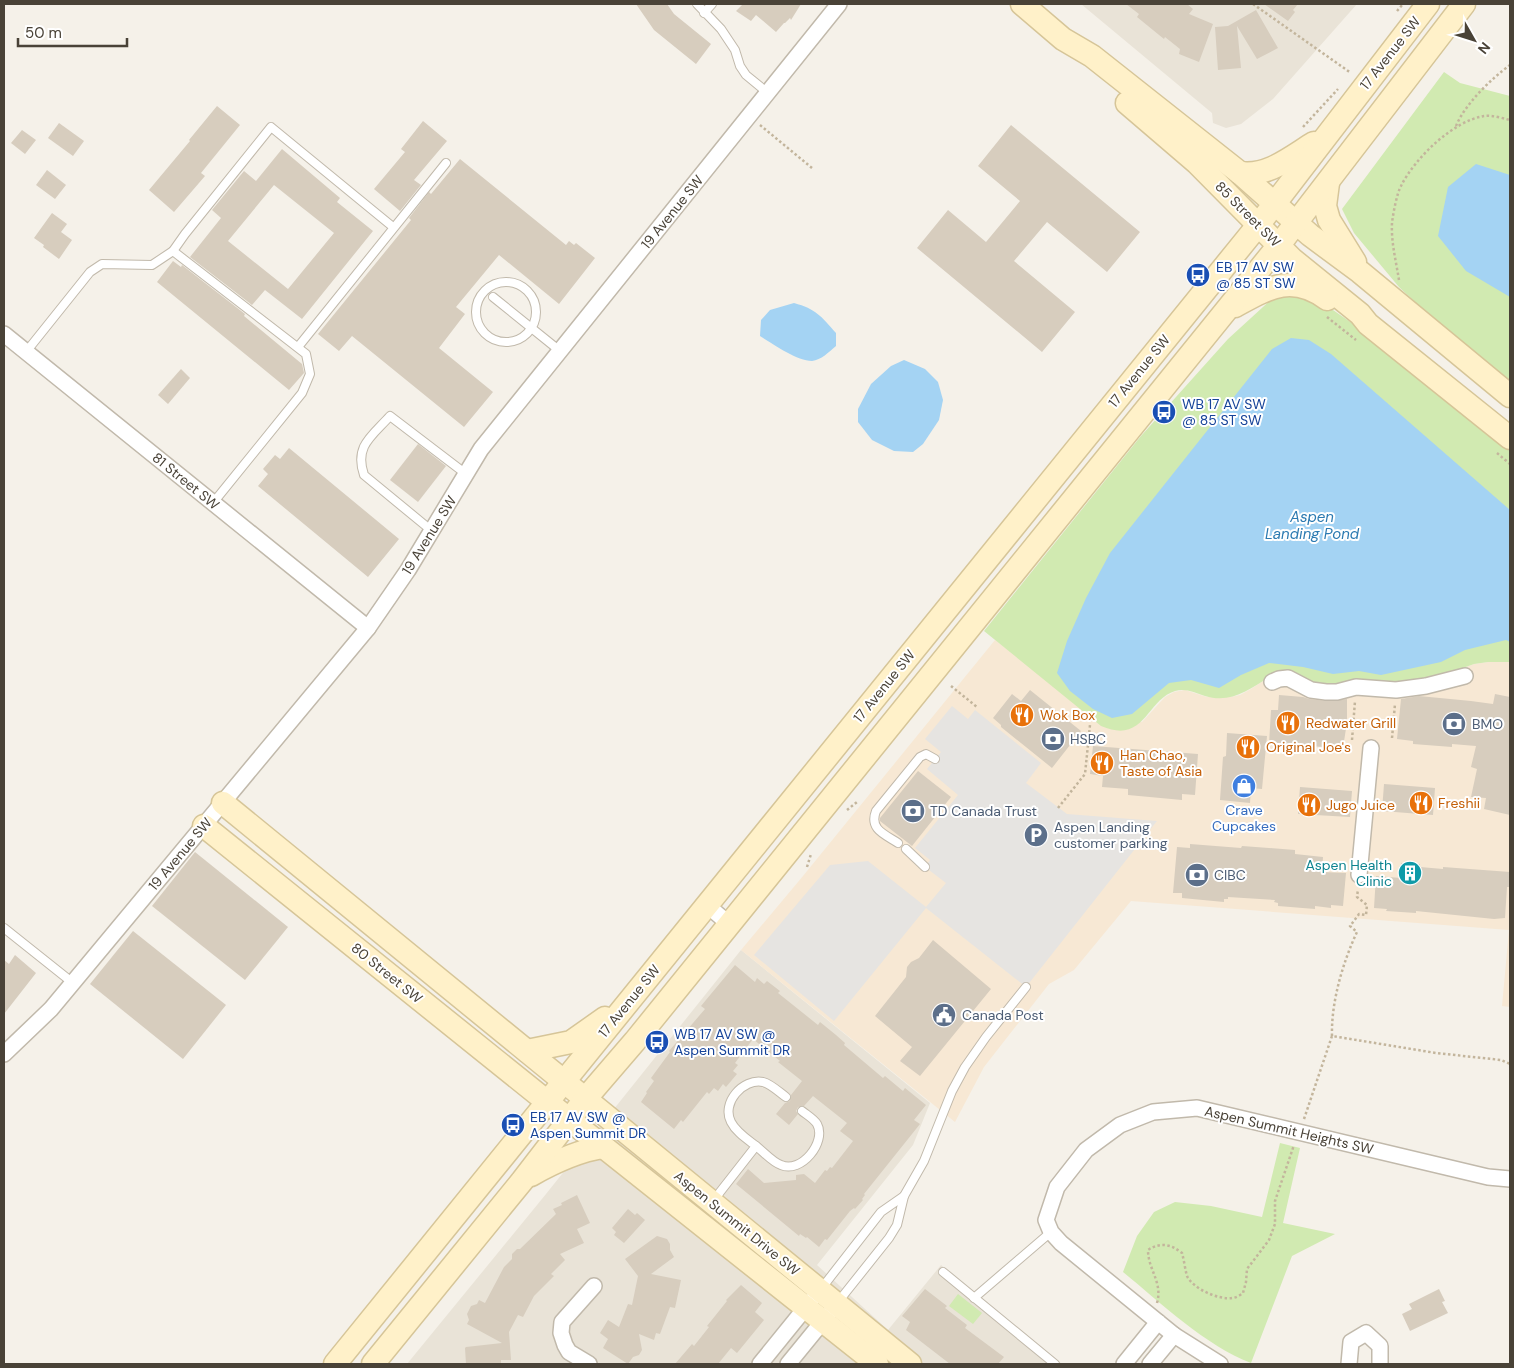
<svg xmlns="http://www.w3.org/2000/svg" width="1514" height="1368" viewBox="0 0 1514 1368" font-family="'DM Sans',sans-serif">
<rect width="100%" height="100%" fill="#f5f1e9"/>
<g fill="#e9e3d7">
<polygon points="1081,4 1357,4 1273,99 1241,124 1226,128 1213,123 1212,113"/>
<polygon points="741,950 930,1103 913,1145 817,1265 888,1330 941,1265 1062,1364 407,1364 546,1194"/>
</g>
<polygon fill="#f7e8d4" points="995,640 1007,649 1142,722 1165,697 1174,692 1185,690 1207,697 1231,697 1240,695 1251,689 1269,677 1458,670 1474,664 1488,662 1510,662 1510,1007 1502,1006 1509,930 1131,901 1074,970 1049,984 984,1067 955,1122 741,950 803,876"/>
<g fill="#d1eab1">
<polygon points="1444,72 1460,83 1510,96 1510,384 1447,332 1399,287 1354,233 1342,209"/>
<path d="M1302,293L1320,301L1372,337L1510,449V662H1488L1474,664L1427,681L1339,687L1269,677C1249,690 1230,704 1205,696C1195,693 1186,688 1175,691C1146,700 1145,745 1101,726L984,631L1141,436L1228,339L1275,296Z"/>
<path d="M1280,1143L1300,1148L1283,1223L1335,1234L1292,1256L1251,1363C1206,1346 1161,1303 1123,1272L1137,1236L1154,1212L1175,1202L1211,1206L1262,1217Z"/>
<polygon points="958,1294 982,1313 973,1324 949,1306"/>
</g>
<polygon fill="#e6e4e1" points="952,706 968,719 975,710 1041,763 1026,783 1067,814 1157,821 1026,987 926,908 834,1021 754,955 830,865 868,861 926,907 946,883 925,867 930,860 915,848 958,795 927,769 941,752 925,739"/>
<g fill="#a4d3f3">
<polygon points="1476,164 1510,175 1510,297 1466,271 1438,236 1448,187"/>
<path d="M794,303C816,309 821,316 836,333V346C829,352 821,360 812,361C797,361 773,344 760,336L761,320L770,310Z"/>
<polygon points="1291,338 1309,340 1331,354 1510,510 1510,642 1506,640 1465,650 1441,662 1381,675 1359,671 1333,674 1303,667 1269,663 1241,675 1219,688 1191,680 1169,683 1132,714 1112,718 1093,709 1070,691 1057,673 1067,641 1086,598 1110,553 1272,349"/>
<polygon points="904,360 925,369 938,382 943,400 939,420 923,444 913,452 894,451 872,440 858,422 858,409 871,384 891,366"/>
</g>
<g fill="#d7cdbe" fill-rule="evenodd">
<polygon points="636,4 667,4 674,14 711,44 696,64 654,30"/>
<polygon points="743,4 801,4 791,20 790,18 785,23 784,23 776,32 756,15 751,21 736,11"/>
<polygon points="1126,4 1187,4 1193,9 1189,14 1213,24 1199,62 1179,54 1180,49 1165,37 1164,39 1137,17 1139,14"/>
<polygon points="1264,4 1298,4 1293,10 1295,12 1288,21"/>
<polygon points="1256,10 1278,48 1257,59 1237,26 1241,68 1218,70 1215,27 1228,26"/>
<polygon points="217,106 240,125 201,173 205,176 174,212 149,190 190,141 189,140"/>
<polygon points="423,121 447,141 414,180 421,185 400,211 374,189 405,152 401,149"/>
<polygon points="59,123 84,141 73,156 48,138"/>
<polygon points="1011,125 1140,232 1107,272 1047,222 1014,261 1075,312 1042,352 917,248 948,210 986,242 1020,201 978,166"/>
<polygon points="22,130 36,140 25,154 11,143"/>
<path d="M282,149L340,198L337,202L373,231L302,319L265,290L252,305L190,257L221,218L212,210L244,171L256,181ZM274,185L334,233L288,289L228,241Z"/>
<polygon points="460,159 566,245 569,241 574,245 576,243 595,258 559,304 499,255 456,307 465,314 439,348 493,392 464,427 352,336 339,351 318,334 411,220 409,218 429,192 431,194"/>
<polygon points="47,170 66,185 55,199 36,185"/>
<polygon points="52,213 67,224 61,232 72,240 59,259 43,247 44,245 34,238"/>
<polygon points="173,261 181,267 182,265 245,314 244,316 302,364 304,373 289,390 157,282"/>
<polygon points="181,369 190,378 168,404 158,395"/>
<polygon points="418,444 446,466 418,502 390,480"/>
<polygon points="289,448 399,539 368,577 258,486 268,474 263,469 275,455 280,459"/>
<polygon points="1030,690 1081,731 1052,768 1001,727 1001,725 993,718 1012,694 1021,701"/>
<polygon points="1495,694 1510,697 1510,815 1484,809 1486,798 1471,797 1477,769 1471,767 1476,746 1452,744 1452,747 1413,744 1413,741 1397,739 1401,699 1419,696 1471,701 1493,704"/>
<polygon points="1279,695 1303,697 1309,699 1326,701 1347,699 1347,722 1343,748 1269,744 1271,710 1278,710"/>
<polygon points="1227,733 1267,736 1262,789 1251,788 1250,803 1220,800 1223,757 1226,756"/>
<polygon points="1093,746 1198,754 1195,795 1182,794 1182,800 1128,795 1128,789 1102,787 1103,776 1090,774"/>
<polygon points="918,771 951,797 912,846 880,821 880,818"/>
<polygon points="1384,784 1435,788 1433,815 1382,811"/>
<polygon points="1300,787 1352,791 1350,817 1298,814"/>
<polygon points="1190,844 1241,848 1242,846 1269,848 1295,850 1295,854 1323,857 1322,872 1346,873 1343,906 1331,905 1331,908 1315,906 1315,909 1278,906 1278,903 1274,902 1275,900 1228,897 1228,899 1224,899 1224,902 1182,898 1182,893 1173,893 1177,847 1190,848"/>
<polygon points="195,852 288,927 245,980 152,906"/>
<polygon points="1401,863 1420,864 1420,867 1443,869 1443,867 1510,872 1509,887 1507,887 1505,918 1494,919 1416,911 1416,913 1386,911 1387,909 1374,908 1376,876 1401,878"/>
<polygon points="133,931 226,1005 183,1059 90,984"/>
<polygon points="933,940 991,989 920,1076 900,1061 912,1047 875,1016 906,977 907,967 911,962 919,958"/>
<polygon points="15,955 36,973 4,1014 4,960 9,964"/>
<polygon points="735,965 755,982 757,978 764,984 767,981 780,991 778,993 818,1025 820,1022 836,1035 845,1043 844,1045 883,1078 885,1076 903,1091 905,1088 926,1105 914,1120 920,1124 864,1194 865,1195 862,1199 863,1200 855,1209 854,1208 850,1211 827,1240 825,1239 819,1247 807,1237 806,1238 800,1234 799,1236 736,1184 748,1169 764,1183 796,1180 796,1175 804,1174 815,1183 825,1170 827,1171 830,1167 832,1168 853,1141 840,1131 847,1123 813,1096 804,1106 798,1107 796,1111 798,1114 789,1125 776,1114 785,1103 790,1101 791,1095 802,1081 778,1062 780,1061 753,1039 735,1063 738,1065 733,1071 737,1074 726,1087 723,1084 718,1091 714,1088 709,1094 707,1092 683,1122 681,1120 674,1129 641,1102 647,1093 646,1092 654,1081 651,1078 670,1052 669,1051 705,1009 701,1006"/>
<polygon points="577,1195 590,1223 577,1229 584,1243 560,1254 565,1260 551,1274 554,1276 534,1296 523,1317 518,1315 509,1332 511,1360 501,1360 501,1364 466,1364 465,1348 466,1347 502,1343 467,1324 469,1320 467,1314 471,1306 477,1304 479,1300 485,1303 504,1267 512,1259 512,1254 517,1249 520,1249 556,1214 553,1209 562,1205 561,1203"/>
<polygon points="628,1209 635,1215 637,1213 645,1220 624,1243 614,1235 616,1232 612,1228"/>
<polygon points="657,1236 667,1239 670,1244 670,1250 674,1257 651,1274 681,1280 675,1308 670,1307 660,1334 656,1333 654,1340 639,1334 642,1350 639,1355 633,1357 628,1364 603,1348 608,1339 600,1333 608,1320 619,1327 628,1304 632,1305 638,1276 625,1259"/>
<polygon points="741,1285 762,1303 755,1312 764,1320 737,1353 731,1348 718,1364 675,1364 692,1344 694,1346 709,1327 707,1326 727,1301 726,1300"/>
<polygon points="925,1289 947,1306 945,1308 967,1325 965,1328 1004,1357 998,1364 950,1364 906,1330 910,1322 902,1316"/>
<polygon points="1439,1289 1445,1301 1442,1302 1448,1313 1410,1331 1402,1314 1412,1309 1409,1304"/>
</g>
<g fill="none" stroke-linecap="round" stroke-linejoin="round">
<g stroke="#c1b9ab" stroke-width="10">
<g id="lane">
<polyline points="697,4 721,29 735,50 740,66 746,75 768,93"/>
<polyline points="704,13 712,4"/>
<polyline points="173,251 185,234 271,127 393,227"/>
<circle cx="506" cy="312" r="30"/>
<polyline points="493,297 560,351"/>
<polyline points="298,347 446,163"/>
<polyline points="26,352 90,272 102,264 152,265 173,251 306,354 310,374 302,393 213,503"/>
<path d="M432,531L364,475C354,446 372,436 390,416L466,474"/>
<path d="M898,843C884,834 869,829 876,811L920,757L926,754L935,759"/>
<polyline points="906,849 925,867"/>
<polyline points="4,928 73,983"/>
<path d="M756,1146C764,1152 772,1162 781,1165C801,1174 827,1142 817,1124C814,1119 807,1115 802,1111"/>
<path d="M714,1201L720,1192L756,1146C747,1139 736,1132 731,1122C721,1103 743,1078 763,1082C771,1084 779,1092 786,1097"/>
<polyline points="943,1272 1055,1364"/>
<polyline points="821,1289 881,1212 904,1196"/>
<polyline points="974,1298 1051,1232"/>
<polyline points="838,1302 889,1238 897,1225 904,1196 924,1161 952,1091 965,1067 986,1037 1026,987"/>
</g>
</g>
<g stroke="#c1b9ab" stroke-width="18">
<g id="street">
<polyline points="4,334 368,628"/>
<polyline points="1272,682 1279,679 1288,678 1311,690 1326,692 1337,692 1356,687 1396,690 1426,686 1465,676"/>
<polyline points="1359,875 1371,748"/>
<polyline points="707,905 729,924"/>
<polyline points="4,1054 51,1009 368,628 408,570 481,449 839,4"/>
<polyline points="589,1364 569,1352 565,1345 561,1333 562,1322 594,1286"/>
<polyline points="760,1364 811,1301"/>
<polyline points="788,1364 828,1315"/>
<polyline points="1124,1364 1158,1322"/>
<polyline points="1150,1364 1174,1335"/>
<polyline points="1220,1364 1174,1335 1061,1243 1051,1232 1046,1220 1057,1187 1086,1150 1120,1125 1153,1112 1197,1108 1488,1177 1510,1179"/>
<polyline points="1349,1364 1351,1342 1366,1333 1380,1346 1380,1364"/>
</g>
</g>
<g stroke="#d6c598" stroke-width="25">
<g id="secondary">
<polyline points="1022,4 1063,39 1092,56 1240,173 1310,235 1360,272 1510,396"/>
<polyline points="1127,103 1197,163 1292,259 1360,314 1368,324 1510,438"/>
<path d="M1240,173C1268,177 1291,157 1314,143"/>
<polyline points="1328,183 1325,206 1329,220 1355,262"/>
<path d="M1235,306C1268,288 1292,273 1327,299"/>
<polyline points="223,803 910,1364"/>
<polyline points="204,826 586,1133 877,1364"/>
<polyline points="527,1051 571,1042 605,1018"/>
<path d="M531,1175C554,1162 577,1151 603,1147"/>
<polyline points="335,1364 1259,224 1428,4"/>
<polyline points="373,1364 522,1181 586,1098 635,1041 1279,245 1464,4"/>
</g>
</g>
<g stroke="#c3b59c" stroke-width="2.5" stroke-dasharray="2.5 2.5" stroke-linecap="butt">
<polyline points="1253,4 1351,73"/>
<polyline points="1397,11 1403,4"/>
<polyline points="760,125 812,168"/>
<path d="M1456,126C1465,104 1491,79 1510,65"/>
<polyline points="1303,127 1338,89"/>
<path d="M1399,280C1396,261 1391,242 1392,223C1393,214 1397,193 1401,186C1415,158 1453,121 1484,116C1492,115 1502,118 1510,120"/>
<polyline points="1327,317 1356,340"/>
<polyline points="1497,453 1510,464"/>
<polyline points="951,686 977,707"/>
<polyline points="1392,738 1395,704"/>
<polyline points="1352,740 1355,701"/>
<polyline points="1058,808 1085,774 1090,725"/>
<polyline points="847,810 857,802"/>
<polyline points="807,867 811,854"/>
<path d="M1332,1036C1331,1002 1343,962 1357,932L1350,926L1359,914L1366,915L1367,905L1357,897L1358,889"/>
<polyline points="1304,1119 1332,1036 1436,1053 1501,1060 1510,1064"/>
<path d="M1157,1303C1163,1282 1148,1270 1148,1250C1160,1242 1171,1244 1182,1253C1184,1260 1185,1269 1187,1276C1193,1289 1219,1300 1232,1298C1236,1298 1240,1295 1243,1293L1246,1282L1247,1269L1269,1240L1275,1224V1201L1294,1145"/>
</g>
<use href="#lane" stroke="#fff" stroke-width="8"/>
<use href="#street" stroke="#fff" stroke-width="15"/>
<use href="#secondary" stroke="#fff1c9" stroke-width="22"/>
</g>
<defs>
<g id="bus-disc" transform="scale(1.25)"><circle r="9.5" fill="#1a4fb4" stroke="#fff"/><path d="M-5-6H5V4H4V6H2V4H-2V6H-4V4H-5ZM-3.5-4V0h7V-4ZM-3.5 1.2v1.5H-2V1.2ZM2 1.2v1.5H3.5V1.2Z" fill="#fff"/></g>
<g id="restaurant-disc" transform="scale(1.25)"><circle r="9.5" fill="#e8710a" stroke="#fff"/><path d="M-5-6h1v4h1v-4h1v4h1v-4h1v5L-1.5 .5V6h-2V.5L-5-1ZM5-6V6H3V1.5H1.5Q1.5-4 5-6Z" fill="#fff"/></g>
<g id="bank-disc" transform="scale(1.25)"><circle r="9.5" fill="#5c6f8a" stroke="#fff"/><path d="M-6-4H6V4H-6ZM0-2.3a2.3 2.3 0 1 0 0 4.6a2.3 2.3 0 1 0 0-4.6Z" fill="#fff"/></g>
<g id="shop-disc" transform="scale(1.25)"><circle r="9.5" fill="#3f7fe0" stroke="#fff"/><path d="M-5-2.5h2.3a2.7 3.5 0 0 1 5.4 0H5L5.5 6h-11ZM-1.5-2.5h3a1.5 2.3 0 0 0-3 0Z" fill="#fff"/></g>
<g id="parking-disc" transform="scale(1.25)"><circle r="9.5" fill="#5c6f8a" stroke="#fff"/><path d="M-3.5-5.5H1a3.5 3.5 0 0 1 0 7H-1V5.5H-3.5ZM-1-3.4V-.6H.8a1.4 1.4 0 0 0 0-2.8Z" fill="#fff"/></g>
<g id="building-disc" transform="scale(1.25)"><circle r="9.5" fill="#0f9aa8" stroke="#fff"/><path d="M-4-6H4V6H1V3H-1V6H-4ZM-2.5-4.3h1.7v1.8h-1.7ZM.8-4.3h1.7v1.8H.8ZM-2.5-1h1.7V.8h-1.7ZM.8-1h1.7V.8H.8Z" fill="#fff"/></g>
<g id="civic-disc" transform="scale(1.25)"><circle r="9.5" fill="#5c6f8a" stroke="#fff"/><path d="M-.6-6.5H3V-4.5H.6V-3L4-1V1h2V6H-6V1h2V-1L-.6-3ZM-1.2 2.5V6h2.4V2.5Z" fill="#fff"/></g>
</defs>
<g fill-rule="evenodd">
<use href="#bus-disc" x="1198" y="275"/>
<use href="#bus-disc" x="1164" y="412"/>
<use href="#restaurant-disc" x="1022" y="715"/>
<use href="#restaurant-disc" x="1288" y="723"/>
<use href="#bank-disc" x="1454" y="724"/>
<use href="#bank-disc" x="1053" y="739"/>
<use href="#restaurant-disc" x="1248" y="747"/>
<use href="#restaurant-disc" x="1102" y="763"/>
<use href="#shop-disc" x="1244" y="786"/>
<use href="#restaurant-disc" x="1421" y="803"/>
<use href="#restaurant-disc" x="1309" y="805"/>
<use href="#bank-disc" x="913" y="811"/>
<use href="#parking-disc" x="1036" y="835"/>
<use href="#building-disc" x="1410" y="873"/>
<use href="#bank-disc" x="1197" y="875"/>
<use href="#civic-disc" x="944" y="1015"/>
<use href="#bus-disc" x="657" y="1042"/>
<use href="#bus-disc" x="513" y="1125"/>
</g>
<g text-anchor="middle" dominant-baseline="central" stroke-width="4" stroke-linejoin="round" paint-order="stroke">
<g font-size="14" fill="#494237" stroke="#fff">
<text transform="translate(1390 53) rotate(-52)">17 Avenue SW</text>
<text transform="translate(672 212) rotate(-51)">19 Avenue SW</text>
<text transform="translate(1248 214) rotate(45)">85 Street SW</text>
<text transform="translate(1139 371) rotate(-51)">17 Avenue SW</text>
<text transform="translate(186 481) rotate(39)">81 Street SW</text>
<text transform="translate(429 535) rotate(-58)">19 Avenue SW</text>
<text transform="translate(884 686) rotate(-51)">17 Avenue SW</text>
<text transform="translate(180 854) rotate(-50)">19 Avenue SW</text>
<text transform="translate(387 973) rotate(39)">80 Street SW</text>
<text transform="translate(629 1001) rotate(-51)">17 Avenue SW</text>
<text transform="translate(1289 1130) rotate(13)">Aspen Summit Heights SW</text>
<text transform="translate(737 1223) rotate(39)">Aspen Summit Drive SW</text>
</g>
<g font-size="14" fill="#164399" stroke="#fff" text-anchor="start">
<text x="1216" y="267">EB 17 AV SW<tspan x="1216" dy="16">@ 85 ST SW</tspan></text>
<text x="1182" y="404">WB 17 AV SW<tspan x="1182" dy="16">@ 85 ST SW</tspan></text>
<text x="674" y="1034">WB 17 AV SW @<tspan x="674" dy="16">Aspen Summit DR</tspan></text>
<text x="530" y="1117">EB 17 AV SW @<tspan x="530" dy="16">Aspen Summit DR</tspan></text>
</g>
<g font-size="14" fill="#c56008" stroke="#fff" text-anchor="start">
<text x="1040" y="715">Wok Box</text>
<text x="1306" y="723">Redwater Grill</text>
<text x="1266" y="747">Original Joe's</text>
<text x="1120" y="755">Han Chao,<tspan x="1120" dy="16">Taste of Asia</tspan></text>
<text x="1438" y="803">Freshii</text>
<text x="1326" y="805">Jugo Juice</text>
</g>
<g font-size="14" fill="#4e5e75" stroke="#fff" text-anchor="start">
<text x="1472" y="724">BMO</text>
<text x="1070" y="739">HSBC</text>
<text x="930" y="811">TD Canada Trust</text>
<text x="1054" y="827">Aspen Landing<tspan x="1054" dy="16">customer parking</tspan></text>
<text x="1214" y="875">CIBC</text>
<text x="962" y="1015">Canada Post</text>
</g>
<g font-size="14" fill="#366cbe" stroke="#fff">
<text x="1244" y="810">Crave<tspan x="1244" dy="16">Cupcakes</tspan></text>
</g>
<g font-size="14" fill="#0d838f" stroke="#fff" text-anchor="end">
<text x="1392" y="865">Aspen Health<tspan x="1392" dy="16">Clinic</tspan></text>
</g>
<g font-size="15" font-style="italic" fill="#2b7ab1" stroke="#fff">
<text x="1312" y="517">Aspen<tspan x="1312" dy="17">Landing Pond</tspan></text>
</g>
</g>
<rect width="1514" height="1368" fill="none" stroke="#494237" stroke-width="10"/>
<g transform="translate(1474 40) rotate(129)" stroke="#ffffff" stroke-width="4" paint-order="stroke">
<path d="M0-4L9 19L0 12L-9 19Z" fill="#494237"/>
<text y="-8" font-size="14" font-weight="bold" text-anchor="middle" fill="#494237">N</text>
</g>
<path d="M18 38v8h109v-8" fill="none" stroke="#494237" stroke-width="2.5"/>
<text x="25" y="38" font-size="15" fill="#494237" stroke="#ffffff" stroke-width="4" paint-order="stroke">50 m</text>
</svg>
